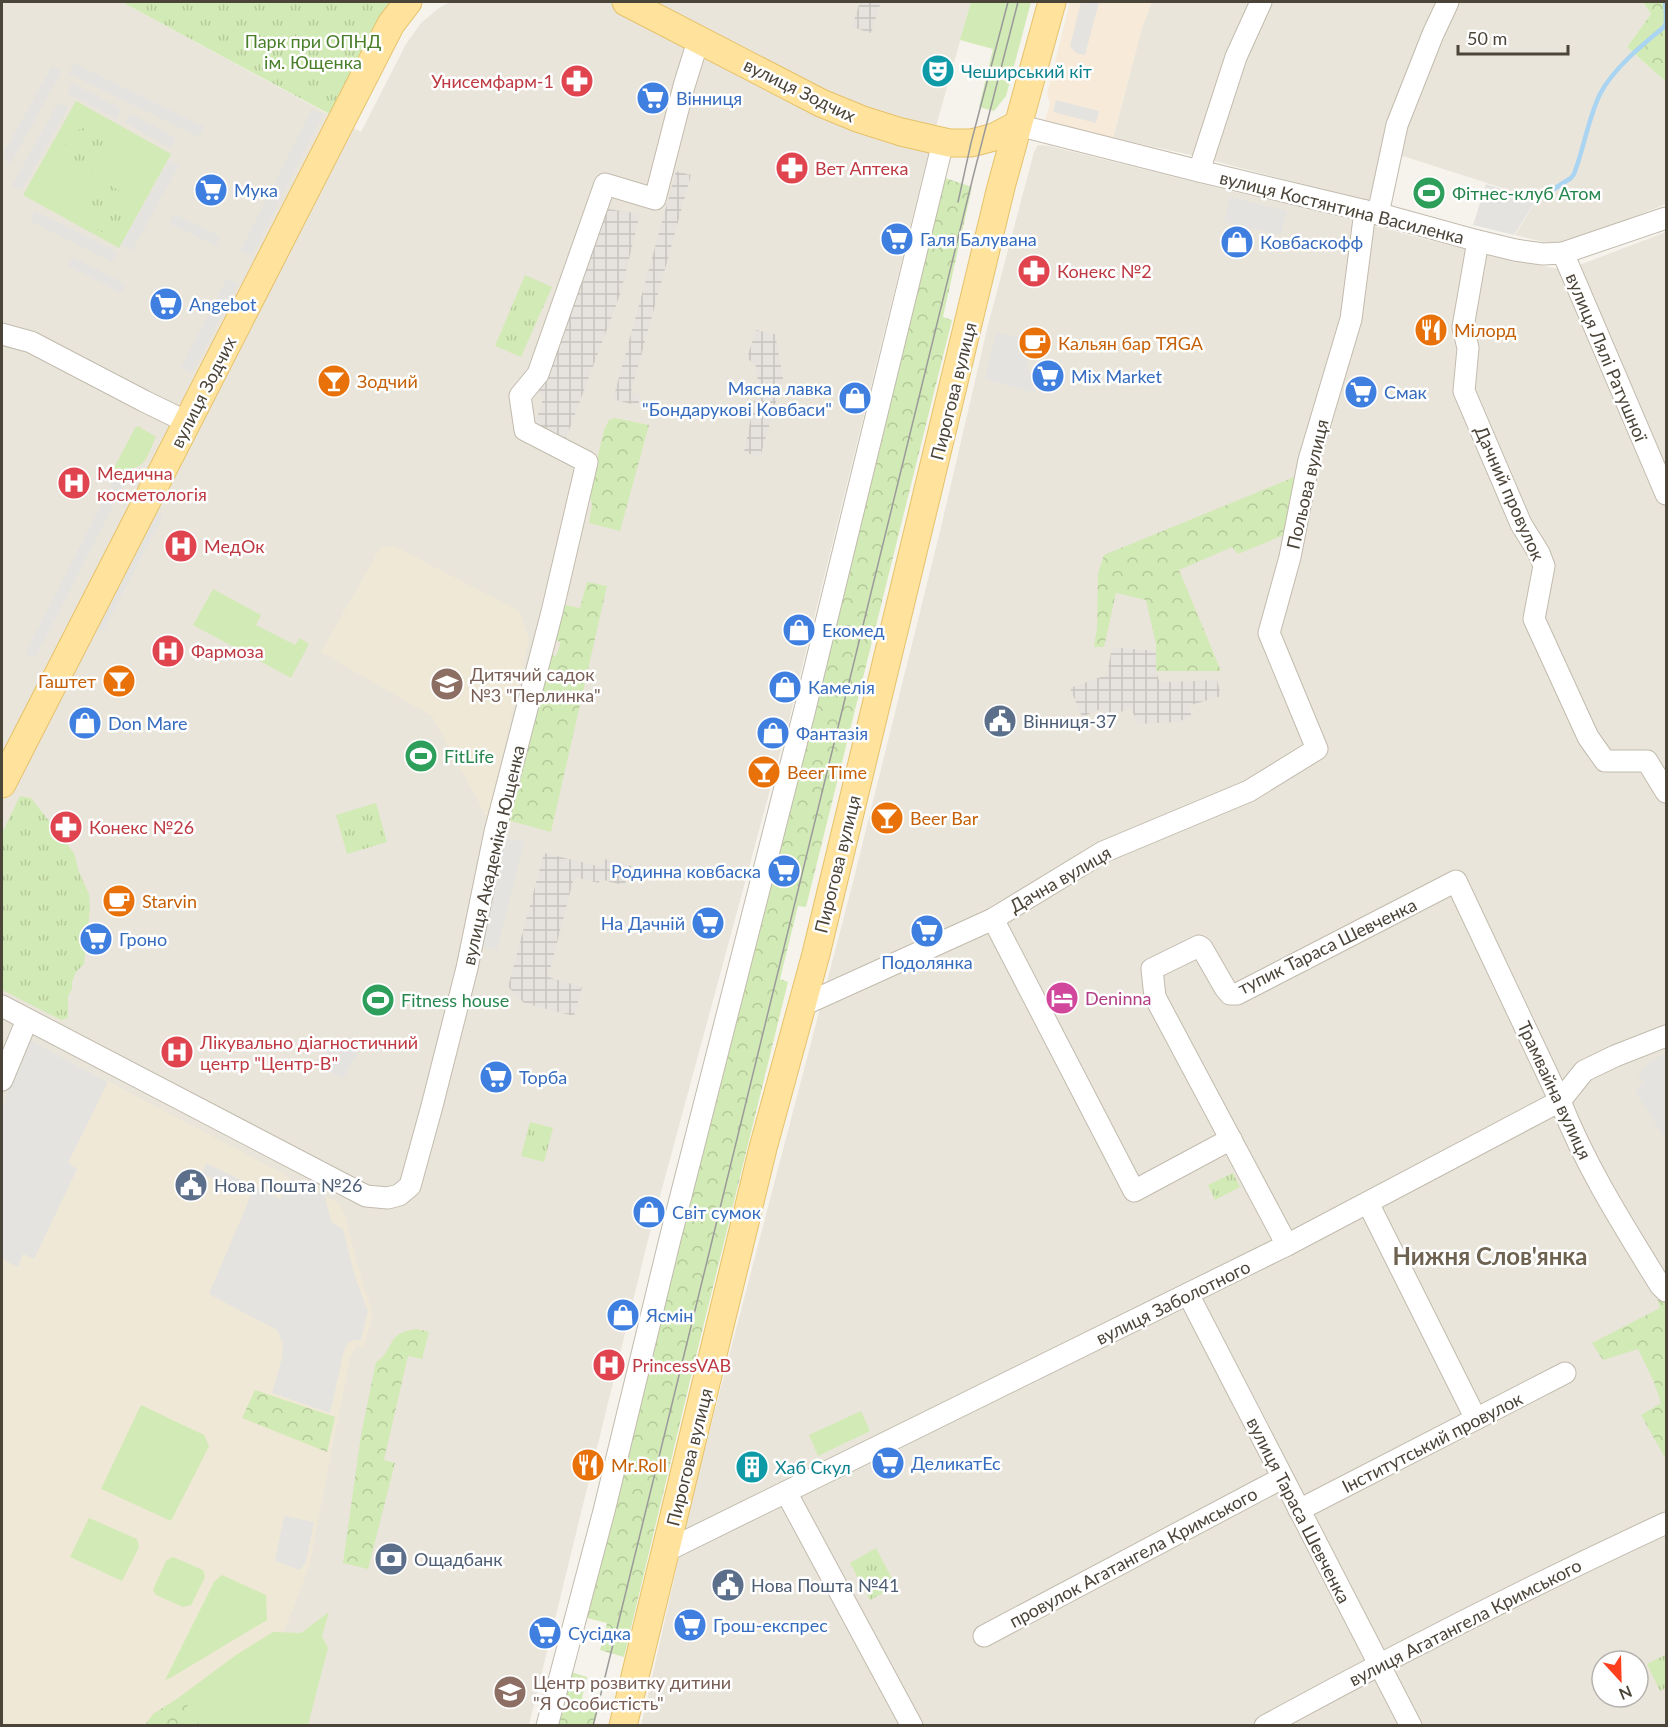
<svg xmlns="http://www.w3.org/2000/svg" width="1668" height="1727" viewBox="0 0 1668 1727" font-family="Lato,sans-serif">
<defs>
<pattern id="industrial-grid" width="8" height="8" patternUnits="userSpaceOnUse" patternTransform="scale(1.5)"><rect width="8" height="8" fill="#e6e2dd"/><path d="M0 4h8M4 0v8" fill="none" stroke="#c7c3be"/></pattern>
<pattern id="forest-crowns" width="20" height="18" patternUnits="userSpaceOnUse" patternTransform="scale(1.5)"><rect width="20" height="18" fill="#d2eab5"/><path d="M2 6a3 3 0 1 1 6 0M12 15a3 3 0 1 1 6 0" fill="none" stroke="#b6ca9c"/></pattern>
<pattern id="park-tufts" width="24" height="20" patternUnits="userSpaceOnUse" patternTransform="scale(1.5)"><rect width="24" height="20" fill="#d2eab5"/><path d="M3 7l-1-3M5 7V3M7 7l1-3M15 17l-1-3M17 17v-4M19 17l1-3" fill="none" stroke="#b6ca9c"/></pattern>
</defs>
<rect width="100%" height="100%" fill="#f6f3ec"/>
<g fill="#eae5da" fill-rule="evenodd">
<polygon points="2,2 122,2 361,132 406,44 421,23 440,7 451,2 971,2 926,162 789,720 647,1244 529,1725 2,1726"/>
<polygon points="1152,2 1643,2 1651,14 1627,47 1666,82 1666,204 1571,242 1548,243 1515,235 1537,199 1384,150 1373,203 1196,156 1113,138 1142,28"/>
<path d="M1038,145L1050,146L1218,188L1305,208L1475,252L1553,268L1569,269L1666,232V1725L641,1726L695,1486L852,886L942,523L988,325L1034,152ZM1602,1661H1638V1697H1602Z"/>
</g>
<polygon fill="#f7ead8" points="1070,2 1152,2 1142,28 1110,148 1042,130 1050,104 1047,94"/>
<g fill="url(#industrial-grid)">
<polygon points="860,2 881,2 871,33 852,27"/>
<polygon points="676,171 691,175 631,392 640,394 638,406 613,399"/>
<polygon points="603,208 640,214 621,292 565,441 535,424 544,396 538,392"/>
<polygon points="756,330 775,334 783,378 760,457 744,452 758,383 756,366 747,358"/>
<polygon points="1112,647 1156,651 1156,671 1159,681 1169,682 1217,680 1221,696 1188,706 1192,717 1176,722 1138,724 1131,708 1105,718 1100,709 1082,717 1070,688 1107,675"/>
<polygon points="544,853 602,867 604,859 632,866 630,874 627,874 625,886 600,879 599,883 574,877 548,977 582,987 574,1016 524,1003 508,987"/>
</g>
<g fill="#efe8d6">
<polygon points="394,546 519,611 529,639 488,819 432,716 321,652 381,547"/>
<polygon points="28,1039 340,1204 346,1221 364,1288 373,1313 364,1347 356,1346 350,1358 309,1566 272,1663 245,1725 2,1725 2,1107"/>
</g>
<g fill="#d2eab5">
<polygon points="971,2 1031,2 1006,96 994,111 979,107 993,49 960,40"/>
<polygon points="76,101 171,154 119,248 23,195"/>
<path d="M138,426L156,437C144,463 148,466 118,472L114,468L135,428Z"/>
<polygon points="213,589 261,615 256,625 295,645 300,638 309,644 291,678 193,625"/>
<polygon points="141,1405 204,1435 209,1446 171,1521 101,1489"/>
<polygon points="861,1411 870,1431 818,1456 809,1435"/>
<polygon points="89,1518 137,1539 139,1547 122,1581 70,1557"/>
<polygon points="173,1557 203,1570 205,1577 191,1605 183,1607 156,1595 153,1590 166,1561"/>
<polygon points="222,1575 266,1595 267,1620 172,1677 165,1680 214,1582"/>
<polygon points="329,1612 322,1636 328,1648 308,1725 207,1725 196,1722 190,1712 187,1704 178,1698 236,1655 273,1632 301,1633"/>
</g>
<g fill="url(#forest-crowns)">
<polygon points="1643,2 1666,2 1666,82 1627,47 1651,14"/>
<polygon points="945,178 972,187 943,317 952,320 806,907 798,906 780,979 788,982 695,1360 624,1657 600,1650 607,1623 587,1618"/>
<polygon points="615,418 649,425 620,531 589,523 592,504 589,495 604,430 609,420"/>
<polygon points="1302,474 1289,533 1238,554 1232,547 1179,570 1221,671 1156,671 1156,644 1146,600 1116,593 1104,647 1094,647 1097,628 1098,573 1104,555"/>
<polygon points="587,582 607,586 551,832 507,820 550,654 556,656 561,642 552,639 560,604 580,608"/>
<polygon points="1655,1290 1666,1295 1665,1458 1641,1415 1661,1403 1654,1382 1638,1349 1603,1360 1592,1343 1660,1308"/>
<path d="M416,1329L429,1332L422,1359L408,1356L384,1460L395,1463L368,1569L343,1563L361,1435L376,1362C396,1350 384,1333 416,1329Z"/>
<polygon points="255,1390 335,1417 327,1452 242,1418"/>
<polygon points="571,1672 587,1677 582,1698 600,1703 594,1725 558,1726"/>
<polygon points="178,1698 187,1704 190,1712 196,1722 207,1725 145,1725 153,1714"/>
</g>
<g fill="url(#park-tufts)">
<polygon points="122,2 397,2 333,116"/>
<polygon points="90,126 108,135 112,151 103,167 87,174 69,165 64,147 72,132"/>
<polygon points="108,184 122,192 128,212 118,228 101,232 87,224 82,206 89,190"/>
<polygon points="525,275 552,287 521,357 495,346"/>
<polygon points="20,796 31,798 74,853 79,872 89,894 90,908 84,964 76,972 72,982 72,989 68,996 68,1018 61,1020 2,990 2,833"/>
<polygon points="376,803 387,842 347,854 336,815"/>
<polygon points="530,1122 553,1128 544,1162 521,1156"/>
<polygon points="1233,1173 1240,1187 1215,1200 1208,1185"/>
<polygon points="876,1548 896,1586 870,1600 850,1563"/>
<polygon points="1665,1655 1666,1688 1660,1691 1647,1664"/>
</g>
<g fill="#e5e3e0">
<polygon points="1081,2 1099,2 1085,55 1076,53 1070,46"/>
<polygon points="74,63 204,127 199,137 69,74"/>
<polygon points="52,66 62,71 11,163 2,158 2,156"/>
<polygon points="72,83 122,109 116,119 67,93"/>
<polygon points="1056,100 1099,111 1096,123 1053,112"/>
<polygon points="58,103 68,108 22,190 12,185"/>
<polygon points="312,109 323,115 252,256 240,251"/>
<polygon points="130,113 176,138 171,148 125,123"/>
<polygon points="169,160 179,165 132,251 121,245"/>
<polygon points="1486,184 1536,200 1514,235 1473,225"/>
<polygon points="1230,197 1287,211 1281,235 1224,222"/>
<polygon points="35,211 117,252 112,262 30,221"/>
<polygon points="174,214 220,236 216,246 169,223"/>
<polygon points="73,257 125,284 121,293 68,266"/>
<polygon points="227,278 238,284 192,373 181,367"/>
<polygon points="996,333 1021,337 1035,393 985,379"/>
<polygon points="117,474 127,479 35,658 25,653"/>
<polygon points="155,512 163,516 103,631 95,627"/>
<polygon points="504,837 524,842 497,950 477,945"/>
<polygon points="331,1037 358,1052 343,1079 316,1064"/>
<polygon points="28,1039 108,1082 68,1163 77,1169 34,1259 23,1254 18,1267 2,1259 2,1107"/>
<polygon points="1666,1054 1666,1140 1635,1091 1644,1083 1638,1075 1649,1062"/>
<polygon points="206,1163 280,1199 291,1178 325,1196 331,1222 343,1229 356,1280 368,1311 361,1340 354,1340 349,1342 344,1351 330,1413 272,1393 282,1358 283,1343 277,1330 209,1294 251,1195 202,1174"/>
<polygon points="284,1516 314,1522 306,1562 300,1570 275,1561"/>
</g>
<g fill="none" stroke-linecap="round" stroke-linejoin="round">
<g stroke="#a9d4f2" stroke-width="4.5">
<polyline points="1665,2 1666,12"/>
<path d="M1540,198L1571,178L1574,174C1584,148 1588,119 1600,94C1613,69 1643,44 1664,27L1666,23V11"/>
</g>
<g stroke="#c2bbae" stroke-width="23">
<g id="minor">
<polyline points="1017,125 1199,171 1391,217 1478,241 1515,250 1543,254 1563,253 1666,218"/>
<polyline points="1199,171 1236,57 1261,2"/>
<polyline points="1378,214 1397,125 1433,34 1448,2"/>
<polyline points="1478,241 1463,327 1468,348 1464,391 1521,524 1539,553 1544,566 1534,619 1588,737 1605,761 1647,761 1666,792"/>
<polyline points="1563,253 1666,494"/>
<polyline points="2,334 31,342 144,401 187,422"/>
<polyline points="993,919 1134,1191 1231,1139"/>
<polyline points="2,1006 366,1196 388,1198 399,1195 410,1186 432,1106 467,968 495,832 552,612 587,462 525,430 520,396 538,374 605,184 655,199 684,86 699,38"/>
<polyline points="801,1006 993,919 1103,852 1249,791 1317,749 1269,633 1290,557 1309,460 1351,319 1365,211"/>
<polyline points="2,1080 27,1020"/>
<polyline points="1368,1203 1476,1419"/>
<path d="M1287,1245L1155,997L1152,969L1199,946L1202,948L1225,988L1230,994H1237L1456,881L1560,1101C1586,1167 1623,1225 1660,1285L1666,1291"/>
<polyline points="1188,1294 1411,1726"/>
<polyline points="786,1492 912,1726"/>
<polyline points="1299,1510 1565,1373"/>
<polyline points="666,1551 1287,1245 1560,1101 1584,1071 1615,1056 1666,1036"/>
<polyline points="984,1636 1282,1478"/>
<polyline points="547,1726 604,1511 670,1239 804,713 943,142"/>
<path d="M1265,1726C1397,1654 1530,1586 1666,1523"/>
</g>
</g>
<g stroke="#e6c16a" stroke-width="29">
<g id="major">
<polyline points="626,2 821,103 860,119 901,132 949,143 971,143 983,140 994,137 1017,125"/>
<polyline points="2,784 391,24 408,2"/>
<polyline points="623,1726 763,1148 816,954 1001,187 1052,2"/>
</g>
</g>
<use href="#minor" stroke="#fff" stroke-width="21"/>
<use href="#major" stroke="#ffe39c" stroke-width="27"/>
<g stroke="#9a9a9a" stroke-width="1.5">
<polyline points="958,202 971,143 1008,2"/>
<polyline points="593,1726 973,177 1018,2"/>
</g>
</g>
<defs>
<g id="theatre-disc" transform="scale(1.725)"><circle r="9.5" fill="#0f9aa8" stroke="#fff"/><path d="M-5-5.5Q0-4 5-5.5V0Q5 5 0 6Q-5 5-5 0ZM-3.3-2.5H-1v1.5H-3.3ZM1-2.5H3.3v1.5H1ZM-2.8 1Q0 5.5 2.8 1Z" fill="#fff"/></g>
<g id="pharmacy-disc" transform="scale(1.725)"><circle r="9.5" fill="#e0444e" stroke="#fff"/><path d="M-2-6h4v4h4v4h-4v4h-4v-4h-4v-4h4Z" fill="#fff"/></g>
<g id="supermarket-disc" transform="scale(1.725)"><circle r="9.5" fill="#3f7fe0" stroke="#fff"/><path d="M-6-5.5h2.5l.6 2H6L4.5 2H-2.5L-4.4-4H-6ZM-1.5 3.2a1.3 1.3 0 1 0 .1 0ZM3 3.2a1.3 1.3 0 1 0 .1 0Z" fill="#fff"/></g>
<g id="stadium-disc" transform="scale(1.725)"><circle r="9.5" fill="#2e9e5b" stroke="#fff"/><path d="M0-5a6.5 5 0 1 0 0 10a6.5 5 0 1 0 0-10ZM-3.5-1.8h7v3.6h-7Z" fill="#fff"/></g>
<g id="shop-disc" transform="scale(1.725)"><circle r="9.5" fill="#3f7fe0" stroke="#fff"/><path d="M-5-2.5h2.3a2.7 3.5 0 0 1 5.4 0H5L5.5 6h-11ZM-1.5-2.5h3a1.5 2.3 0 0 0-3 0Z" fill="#fff"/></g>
<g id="restaurant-disc" transform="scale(1.725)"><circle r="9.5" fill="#e8710a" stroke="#fff"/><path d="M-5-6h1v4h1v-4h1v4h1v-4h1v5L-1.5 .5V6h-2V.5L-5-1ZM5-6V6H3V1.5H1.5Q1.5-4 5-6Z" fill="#fff"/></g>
<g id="cafe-disc" transform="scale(1.725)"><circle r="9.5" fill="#e8710a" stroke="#fff"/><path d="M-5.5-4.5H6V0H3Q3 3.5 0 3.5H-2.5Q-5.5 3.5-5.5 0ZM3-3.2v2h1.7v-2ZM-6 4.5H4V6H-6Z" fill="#fff"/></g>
<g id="bar-disc" transform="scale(1.725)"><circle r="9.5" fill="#e8710a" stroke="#fff"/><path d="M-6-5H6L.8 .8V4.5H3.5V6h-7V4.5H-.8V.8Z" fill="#fff"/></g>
<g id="hospital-disc" transform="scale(1.725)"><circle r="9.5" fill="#e0444e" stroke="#fff"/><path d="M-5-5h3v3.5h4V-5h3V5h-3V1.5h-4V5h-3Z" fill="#fff"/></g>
<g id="school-disc" transform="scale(1.725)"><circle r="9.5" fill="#8d6e63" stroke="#fff"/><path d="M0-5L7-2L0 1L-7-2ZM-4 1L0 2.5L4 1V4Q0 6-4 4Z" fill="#fff"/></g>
<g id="civic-disc" transform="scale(1.725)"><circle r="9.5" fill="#5c6f8a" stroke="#fff"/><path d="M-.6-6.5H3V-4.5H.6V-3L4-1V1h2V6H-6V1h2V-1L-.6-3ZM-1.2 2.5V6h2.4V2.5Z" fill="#fff"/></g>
<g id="hotel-disc" transform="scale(1.725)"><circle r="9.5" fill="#d1479c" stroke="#fff"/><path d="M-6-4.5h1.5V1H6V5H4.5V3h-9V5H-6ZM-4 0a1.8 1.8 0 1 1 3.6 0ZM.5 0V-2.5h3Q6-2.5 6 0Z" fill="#fff"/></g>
<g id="building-disc" transform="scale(1.725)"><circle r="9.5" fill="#0f9aa8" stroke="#fff"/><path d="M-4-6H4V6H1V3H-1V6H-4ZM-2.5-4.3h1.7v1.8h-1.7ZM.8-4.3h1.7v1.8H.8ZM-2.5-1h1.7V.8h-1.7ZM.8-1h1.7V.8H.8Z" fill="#fff"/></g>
<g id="bank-disc" transform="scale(1.725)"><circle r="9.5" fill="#5c6f8a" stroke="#fff"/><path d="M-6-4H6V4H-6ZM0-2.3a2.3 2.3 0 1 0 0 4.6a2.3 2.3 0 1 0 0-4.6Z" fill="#fff"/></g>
</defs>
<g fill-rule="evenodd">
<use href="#theatre-disc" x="938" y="71"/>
<use href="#pharmacy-disc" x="577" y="81"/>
<use href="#supermarket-disc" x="653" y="98"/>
<use href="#pharmacy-disc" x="792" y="168"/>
<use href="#supermarket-disc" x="211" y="190"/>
<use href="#stadium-disc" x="1429" y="193"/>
<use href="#supermarket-disc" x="897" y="239"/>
<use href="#shop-disc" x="1237" y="242"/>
<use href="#pharmacy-disc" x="1034" y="271"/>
<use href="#supermarket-disc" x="166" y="304"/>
<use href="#restaurant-disc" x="1431" y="330"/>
<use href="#cafe-disc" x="1035" y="343"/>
<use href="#supermarket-disc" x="1048" y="376"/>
<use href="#bar-disc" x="334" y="381"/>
<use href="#supermarket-disc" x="1361" y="392"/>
<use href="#shop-disc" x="855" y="398"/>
<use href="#hospital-disc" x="74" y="483"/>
<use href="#hospital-disc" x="181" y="546"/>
<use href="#shop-disc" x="799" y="630"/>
<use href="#hospital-disc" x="168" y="651"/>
<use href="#bar-disc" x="119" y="681"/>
<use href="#school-disc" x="447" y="684"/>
<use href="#shop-disc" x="785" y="687"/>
<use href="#civic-disc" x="1000" y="721"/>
<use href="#shop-disc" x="85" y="723"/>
<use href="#shop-disc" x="773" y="733"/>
<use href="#stadium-disc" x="421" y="756"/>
<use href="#bar-disc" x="764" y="772"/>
<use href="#bar-disc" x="887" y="818"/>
<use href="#pharmacy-disc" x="66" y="827"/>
<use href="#supermarket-disc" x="784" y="871"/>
<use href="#cafe-disc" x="119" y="901"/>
<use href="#supermarket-disc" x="708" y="923"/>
<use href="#supermarket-disc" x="927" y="931"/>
<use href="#supermarket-disc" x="96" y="939"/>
<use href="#hotel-disc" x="1062" y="998"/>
<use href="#stadium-disc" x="378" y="1000"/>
<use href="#hospital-disc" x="177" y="1052"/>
<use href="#supermarket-disc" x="496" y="1077"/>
<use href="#civic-disc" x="191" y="1185"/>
<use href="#shop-disc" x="649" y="1212"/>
<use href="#shop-disc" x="623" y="1315"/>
<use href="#hospital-disc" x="609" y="1365"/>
<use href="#supermarket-disc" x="888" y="1463"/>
<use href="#restaurant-disc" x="588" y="1465"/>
<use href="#building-disc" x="752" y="1467"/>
<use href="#bank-disc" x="391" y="1559"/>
<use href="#civic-disc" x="728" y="1585"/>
<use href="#supermarket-disc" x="690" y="1625"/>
<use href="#supermarket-disc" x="545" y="1633"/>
<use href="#school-disc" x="510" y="1692"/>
</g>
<g text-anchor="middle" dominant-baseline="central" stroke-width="5" stroke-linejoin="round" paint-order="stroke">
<g font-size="18" fill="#4a7f2a" stroke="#fff">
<text x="313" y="41">Парк при ОПНД<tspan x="313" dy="21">ім. Ющенка</tspan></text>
</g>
<g font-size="18" fill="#0d838f" stroke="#fff" text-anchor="start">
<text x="961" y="71">Чеширський кіт</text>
<text x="775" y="1467">Хаб Скул</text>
</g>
<g font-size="18" fill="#be3a42" stroke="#fff" text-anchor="start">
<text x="554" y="81" text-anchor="end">Унисемфарм-1</text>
<text x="815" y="168">Вет Аптека</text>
<text x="1057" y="271">Конекс №2</text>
<text x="97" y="473">Медична<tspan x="97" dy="21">косметологія</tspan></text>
<text x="204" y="546">МедОк</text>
<text x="191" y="651">Фармоза</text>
<text x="89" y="827">Конекс №26</text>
<text x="200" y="1042">Лікувально діагностичний<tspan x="200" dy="21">центр "Центр-В"</tspan></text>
<text x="632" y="1365">PrincessVAB</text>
</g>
<g font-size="18" fill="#4b4439" stroke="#fff">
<text transform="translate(800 90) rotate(26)">вулиця Зодчих</text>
<text transform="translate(1342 207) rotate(14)">вулиця Костянтина Василенка</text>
<text transform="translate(1607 357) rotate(67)">вулиця Лялі Ратушної</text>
<text transform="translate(953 391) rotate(-76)">Пирогова вулиця</text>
<text transform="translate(203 392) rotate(-63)">вулиця Зодчих</text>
<text transform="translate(1307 484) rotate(-77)">Польова вулиця</text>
<text transform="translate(1510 493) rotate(66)">Дачний провулок</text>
<text transform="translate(493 855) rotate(-77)">вулиця Академіка Ющенка</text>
<text transform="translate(837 864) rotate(-76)">Пирогова вулиця</text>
<text transform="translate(1060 879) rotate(-30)">Дачна вулиця</text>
<text transform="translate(1327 946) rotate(-26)">тупик Тараса Шевченка</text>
<text transform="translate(1555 1090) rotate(65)">Трамвайна вулиця</text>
<text transform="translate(1173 1302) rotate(-26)">вулиця Заболотного</text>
<text transform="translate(1432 1442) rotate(-27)">Інститутський провулок</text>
<text transform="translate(689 1457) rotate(-76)">Пирогова вулиця</text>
<text transform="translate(1299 1510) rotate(63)">вулиця Тараса Шевченка</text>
<text transform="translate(1133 1557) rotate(-28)">провулок Агатангела Кримського</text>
<text transform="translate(1465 1622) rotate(-27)">вулиця Агатангела Кримського</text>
</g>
<g font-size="18" fill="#366cbe" stroke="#fff" text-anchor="start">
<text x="676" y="98">Вінниця</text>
<text x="234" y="190">Мука</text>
<text x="920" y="239">Галя Балувана</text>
<text x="1260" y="242">Ковбаскофф</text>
<text x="189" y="304">Angebot</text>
<text x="1071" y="376">Mix Market</text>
<text x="832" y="388" text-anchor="end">Мясна лавка<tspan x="832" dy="21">"Бондарукові Ковбаси"</tspan></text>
<text x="1384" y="392">Смак</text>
<text x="822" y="630">Екомед</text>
<text x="808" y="687">Камелія</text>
<text x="108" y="723">Don Mare</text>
<text x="796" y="733">Фантазія</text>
<text x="761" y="871" text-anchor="end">Родинна ковбаска</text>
<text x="685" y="923" text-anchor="end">На Дачній</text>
<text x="119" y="939">Гроно</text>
<text x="927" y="962" text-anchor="middle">Подолянка</text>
<text x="519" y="1077">Торба</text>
<text x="672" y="1212">Світ сумок</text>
<text x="646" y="1315">Ясмін</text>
<text x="911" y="1463">ДеликатЕс</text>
<text x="713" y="1625">Грош-експрес</text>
<text x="568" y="1633">Сусідка</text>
</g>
<g font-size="18" fill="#27864d" stroke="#fff" text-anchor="start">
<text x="1452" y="193">Фітнес-клуб Атом</text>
<text x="444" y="756">FitLife</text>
<text x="401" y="1000">Fitness house</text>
</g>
<g font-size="18" fill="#c56008" stroke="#fff" text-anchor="start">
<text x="1454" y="330">Мілорд</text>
<text x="1058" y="343">Кальян бар ТЯGA</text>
<text x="357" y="381">Зодчий</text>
<text x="96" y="681" text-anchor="end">Гаштет</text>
<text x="787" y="772">Beer Time</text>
<text x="910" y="818">Beer Bar</text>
<text x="142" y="901">Starvin</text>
<text x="611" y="1465">Mr.Roll</text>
</g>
<g font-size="18" fill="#785e54" stroke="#fff" text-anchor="start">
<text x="470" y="674">Дитячий садок<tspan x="470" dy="21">№3 "Перлинка"</tspan></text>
<text x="533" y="1682">Центр розвитку дитини<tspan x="533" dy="21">"Я Особистість"</tspan></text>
</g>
<g font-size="18" fill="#4e5e75" stroke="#fff" text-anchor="start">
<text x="1023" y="721">Вінниця-37</text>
<text x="214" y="1185">Нова Пошта №26</text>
<text x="414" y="1559">Ощадбанк</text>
<text x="751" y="1585">Нова Пошта №41</text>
</g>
<g font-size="18" fill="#b23c85" stroke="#fff" text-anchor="start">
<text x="1085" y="998">Deninna</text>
</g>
<g font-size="24" font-weight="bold" fill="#6e6250" stroke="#fff">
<text x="1490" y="1255">Нижня Слов'янка</text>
</g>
</g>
<rect width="1668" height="1727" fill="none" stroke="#4b4439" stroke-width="6"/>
<g transform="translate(1620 1679) rotate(158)"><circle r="28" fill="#ffffff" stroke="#b7b4b0" stroke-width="1.5"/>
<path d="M0-4.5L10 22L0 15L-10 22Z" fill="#fc3f1d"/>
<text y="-9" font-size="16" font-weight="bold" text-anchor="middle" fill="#4b4439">N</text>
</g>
<path d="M1458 45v9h110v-9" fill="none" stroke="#4b4439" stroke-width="3"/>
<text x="1467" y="45" font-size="18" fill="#4b4439" stroke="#ffffff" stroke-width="4.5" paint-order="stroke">50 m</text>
</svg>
